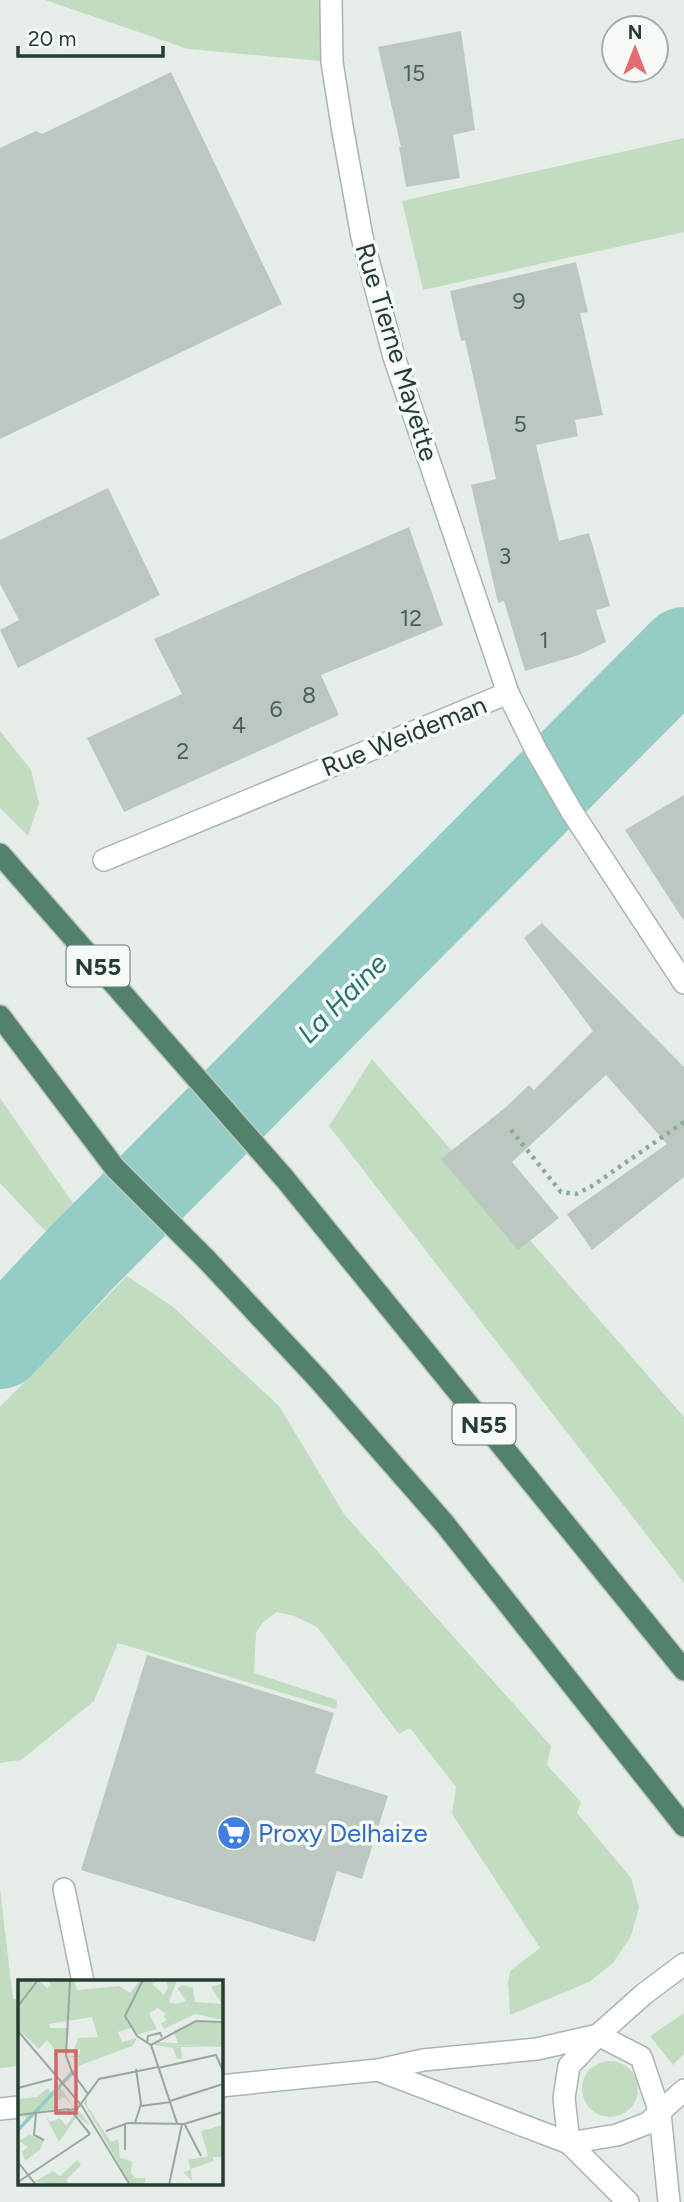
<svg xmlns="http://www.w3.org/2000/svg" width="684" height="2202" viewBox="0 0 684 2202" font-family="Figtree,sans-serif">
<rect width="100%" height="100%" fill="#e6ede8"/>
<g fill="#c1dcc1">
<polygon points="45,0 331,0 332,62 188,49"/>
<polygon points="684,138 684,232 423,290 402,201"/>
<polygon points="0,731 31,770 39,803 28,836 0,808"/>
<polygon points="372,1059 684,1417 684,1583 329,1126"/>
<polygon points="0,1098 77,1209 67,1254 0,1183"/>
<polygon points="127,1276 172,1306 279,1406 344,1514 551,1746 547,1765 581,1802 577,1813 631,1878 639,1907 631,1936 613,1963 589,1982 510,2015 508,1982 510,1971 540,1948 452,1814 456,1787 410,1728 399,1734 317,1627 294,1616 277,1612 263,1622 256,1633 254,1673 337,1700 336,1709 118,1643 94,1701 21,1760 0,1763 0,1407"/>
<polygon points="0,1888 13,1999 19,1999 19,2066 0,2068"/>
<polygon points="684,2013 684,2054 673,2065 650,2036"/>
<circle cx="610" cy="2089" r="28"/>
</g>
<polygon fill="#94ccc6" points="684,630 684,668 587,772 569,746"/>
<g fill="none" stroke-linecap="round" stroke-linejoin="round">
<polyline stroke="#94ccc6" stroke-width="88" points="0,1345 83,1256 684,651"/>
</g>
<g fill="#bbc8c0">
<polygon points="461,31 475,130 453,135 460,178 406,187 399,147 401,147 378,47"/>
<polygon points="171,72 282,304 0,439 0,148 36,131 42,134"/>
<polygon points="576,262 588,312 580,313 603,415 575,420 578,436 536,445 559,541 589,533 610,606 596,610 606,642 579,655 525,671 504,601 498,603 471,485 496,479 465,340 461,341 450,291"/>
<polygon points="108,488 160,595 18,668 0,630 19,620 0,584 0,540"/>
<polygon points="409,527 443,625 321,675 339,715 124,812 87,738 182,694 154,639"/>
<polygon points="684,795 684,921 625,830"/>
<polygon points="542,923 684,1067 684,1177 592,1250 567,1214 667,1144 606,1075 512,1162 559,1218 518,1250 441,1159 506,1107 529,1085 534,1090 593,1031 524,938"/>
<polygon points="147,1655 334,1713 315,1773 388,1796 362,1879 337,1871 315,1942 81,1870"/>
</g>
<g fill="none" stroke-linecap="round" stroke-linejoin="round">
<g stroke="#a9b5ad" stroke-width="24">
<polyline id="service" points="64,1889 83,1982"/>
</g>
<g stroke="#a9b5ad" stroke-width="24">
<g id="minor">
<polyline points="104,860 508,693"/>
<polyline points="628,2202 569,2143 564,2098 569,2066 598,2035 641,2057 660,2113 669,2202"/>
</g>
</g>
<g stroke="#a9b5ad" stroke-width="24">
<g id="tertiary">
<polyline points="331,0 332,62 342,126 362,237 394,357 508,693 536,750 572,812 684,983"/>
<polyline points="378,2070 569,2143 617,2135 648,2123 684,2090"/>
<polyline points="220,2086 378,2070 423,2060 537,2049 598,2035 644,1994 684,1964"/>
<polyline points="0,2109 19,2107"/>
</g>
</g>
<g stroke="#c2c9c5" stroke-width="24">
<g id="trunk">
<polyline points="0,854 285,1179 684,1670"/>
<polyline points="0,1016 115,1168 206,1259 319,1380 444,1523 684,1826"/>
</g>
</g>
<polyline stroke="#89ad99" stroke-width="4.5" stroke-dasharray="3.5 5" stroke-linecap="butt" points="511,1130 561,1192 576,1194 592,1186 684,1122"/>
<use href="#service" stroke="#fff" stroke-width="21"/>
<use href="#minor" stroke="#fff" stroke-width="21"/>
<use href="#tertiary" stroke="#fff" stroke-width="21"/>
<use href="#trunk" stroke="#52826b" stroke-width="21"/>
</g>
<defs>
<g id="supermarket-disc" transform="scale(1.75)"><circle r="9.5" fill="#3f7fe0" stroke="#f6faf7"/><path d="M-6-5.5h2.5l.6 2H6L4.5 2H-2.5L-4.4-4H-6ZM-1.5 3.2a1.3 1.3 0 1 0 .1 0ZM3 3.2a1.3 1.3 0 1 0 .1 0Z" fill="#fff"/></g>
</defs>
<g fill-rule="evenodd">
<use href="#supermarket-disc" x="234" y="1833"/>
</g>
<g text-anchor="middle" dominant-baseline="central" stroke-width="7" stroke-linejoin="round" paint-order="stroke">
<g font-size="23" fill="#4b6055">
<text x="414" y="73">15</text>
<text x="519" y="301">9</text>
<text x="520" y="424">5</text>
<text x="505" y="556">3</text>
<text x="411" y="618">12</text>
<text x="544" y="640">1</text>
<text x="309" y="695">8</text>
<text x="276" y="709">6</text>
<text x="239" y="725">4</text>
<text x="183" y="751">2</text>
</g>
<g fill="#f6faf7" stroke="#64766c" stroke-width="2">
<rect x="66.5" y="945.5" width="63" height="41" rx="5"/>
<rect x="452.5" y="1403.5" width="63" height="41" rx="5"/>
</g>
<g font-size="24" font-weight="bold" fill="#263e31">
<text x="98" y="966">N55</text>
<text x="484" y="1424">N55</text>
</g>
<g font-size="26" fill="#263e31" stroke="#f6faf7">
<text transform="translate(397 352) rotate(73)">Rue Tierne Mayette</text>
<text transform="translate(404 736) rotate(-22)">Rue Weideman</text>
</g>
<g font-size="26" fill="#366cbe" stroke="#f6faf7" text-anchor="start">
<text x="258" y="1833">Proxy Delhaize</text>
</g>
<g font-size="28" font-style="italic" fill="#26746d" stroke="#f6faf7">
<text transform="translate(342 998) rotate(-45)">La Haine</text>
</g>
</g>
<g transform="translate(18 1980)">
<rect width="205" height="205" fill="#e6ede8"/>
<path d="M0,0H21L29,8L33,5L29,0H56L59,10L101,6L112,13L122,0H140L134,4L146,15L150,8L147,0H159L151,22L158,24L168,21L159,8L165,5L175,8L177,22L204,24L193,7L205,3V40L177,34L146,49L143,43L149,40L145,36L148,34L140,28L131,33L139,49L118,55L113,48L100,52L104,62L119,58L114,66L60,86L61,77H50L62,74V69L56,70L60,58L80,57L74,37L31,44L32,48H51L48,73L38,71L29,60L21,69L0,49ZM176,42H205V67L142,64L188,67H163L164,79H159L155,68L137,65V62L160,63L155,51ZM42,107L56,127L46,117L38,121L40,128L17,133ZM30,108L34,114L0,149L9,137L0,136V119L19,117ZM69,117V126L93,162L100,159L102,178L114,181L113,193L117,198H128L126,205H113L66,123ZM60,130L73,146L59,136L41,162L26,133L32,142L42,138L48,146ZM205,145V177H195V181L173,189L174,201L165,192L173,190L170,180L190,176L183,151ZM11,155L26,160L22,170L7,181L4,172L10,167L1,161ZM59,180L63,185L48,200L52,205L16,202L35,191L42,196Z" fill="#c1dcc1"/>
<path fill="none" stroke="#94ccc6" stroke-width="3.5" d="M0,150L56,91"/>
<path fill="none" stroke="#99a79f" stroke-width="2" d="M52,0L48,75L54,92L70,114M125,0L107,36L119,56L133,65M0,26L20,0M0,51L64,126L112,205M129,63L130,56L142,53L144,57M133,65L159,143M133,65L178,41L205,42M140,88L198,75L205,91M0,108L34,99M152,121L205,104M123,126L153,122M49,130L59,129L81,99L140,87M18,133L16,155L26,160M55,133L72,154M0,135L51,129M117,143L123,124L118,89M107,144V170M167,145L183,176M88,151L110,143L166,144L205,132M0,182L18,205M0,202L72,154M151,205L164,144"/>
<path fill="#d16768" fill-opacity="0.15" stroke="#d16768" stroke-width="3.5" d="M38,71H58V133H38Z"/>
<rect width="205" height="205" fill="none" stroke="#263e31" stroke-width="3.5"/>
</g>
<g transform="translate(635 49)"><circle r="33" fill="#f6faf7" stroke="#a3afa8" stroke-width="2"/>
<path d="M0-5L12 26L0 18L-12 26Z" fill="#e46c6e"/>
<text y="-10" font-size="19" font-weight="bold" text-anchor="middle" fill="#263e31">N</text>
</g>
<path d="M18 46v10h145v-10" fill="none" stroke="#263e31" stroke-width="3.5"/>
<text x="28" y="46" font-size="21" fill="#263e31" stroke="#f6faf7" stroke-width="5" paint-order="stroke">20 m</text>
</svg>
